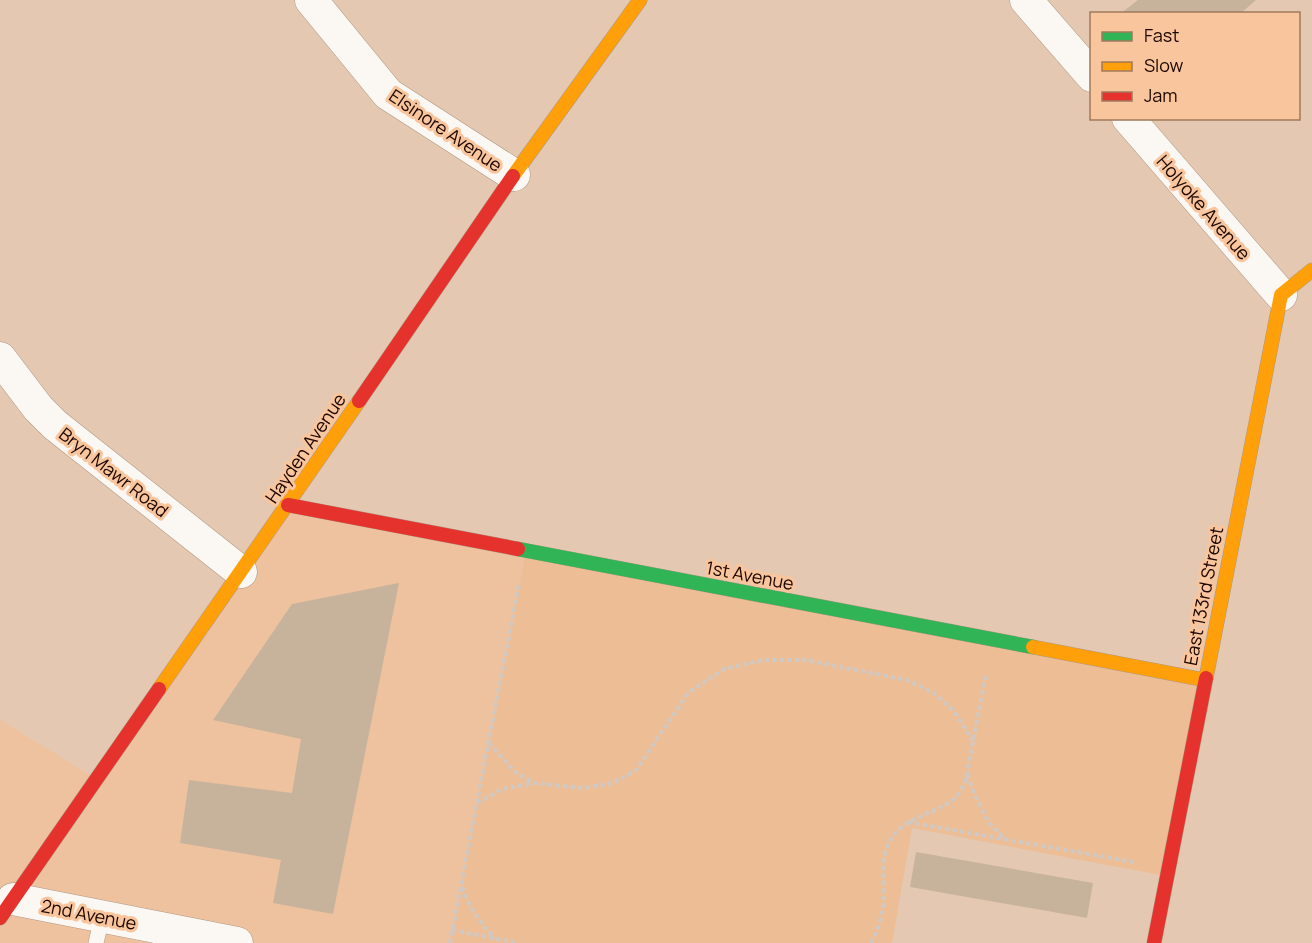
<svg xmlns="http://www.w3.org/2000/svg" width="1312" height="943" viewBox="0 0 1312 943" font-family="Manrope,sans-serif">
<rect width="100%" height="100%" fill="#e4c8b1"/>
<polygon fill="#eec29f" points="288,505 526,551 450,943 0,943 0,720 97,779"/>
<polygon fill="#edbd96" points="526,551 1205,680 1166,876 912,828 892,943 450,943"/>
<g fill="#c7b39c">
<polygon points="1138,0 1256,0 1240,14 1120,14"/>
<polygon points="399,583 333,914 273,903 281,860 180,843 189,780 292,793 301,739 213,720 292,604"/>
<polygon points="916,852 1093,883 1087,918 910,887"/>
</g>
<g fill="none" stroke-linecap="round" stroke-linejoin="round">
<g stroke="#af9883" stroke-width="16">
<polyline id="lane" points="96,943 102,917"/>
</g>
<g stroke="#af9883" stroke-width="33">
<g id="street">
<polyline points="311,0 388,94 514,175"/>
<polyline points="1026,0 1092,76"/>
<polyline points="1128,118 1281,295"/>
<polyline points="0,358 38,408 55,425 241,572"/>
<polyline points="13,899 237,943"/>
</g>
</g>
<g stroke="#af9883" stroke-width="15">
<polyline id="fast" points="518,549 1033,647"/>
</g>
<g stroke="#af9883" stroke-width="15">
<g id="slow">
<polyline points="513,176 640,0"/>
<polyline points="1033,647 1205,680"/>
<polyline points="1206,678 1281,295 1312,270"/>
<polyline points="159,689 359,401"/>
</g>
</g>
<g stroke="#af9883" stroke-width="15">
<g id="jam">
<polyline points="359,401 513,176"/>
<polyline points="288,505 518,549"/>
<polyline points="0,918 159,689"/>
<polyline points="1154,943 1206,678"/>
</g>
</g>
<g stroke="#d0c8c1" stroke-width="4" stroke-dasharray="4.5 3" stroke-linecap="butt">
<polyline points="489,743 515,772 534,783 583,788 613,783 636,770 689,692 724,669 763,660 805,660 907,680 934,693 954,711 973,741"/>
<polyline points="967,775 978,802 989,823 1006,839"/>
<polyline points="477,803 503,789 534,783"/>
<polyline points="908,822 1133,862"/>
<path d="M462,887C470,908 480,923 495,938"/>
<polyline points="452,930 518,943"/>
<polyline points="450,943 519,584"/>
<path d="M871,943C878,930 883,914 884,899C884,878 879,855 893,836C908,816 936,814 955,798C959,794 962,788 965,783L986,674"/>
</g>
<use href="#lane" stroke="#fbf7f3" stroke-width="15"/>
<use href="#street" stroke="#fbf7f3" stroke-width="32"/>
<use href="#fast" stroke="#30b455" stroke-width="14"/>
<use href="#slow" stroke="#ff9f0a" stroke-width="14"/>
<use href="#jam" stroke="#e5322d" stroke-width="14"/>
</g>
<g text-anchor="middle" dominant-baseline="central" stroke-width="6" stroke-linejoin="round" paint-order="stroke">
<g font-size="18" fill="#1b0600" stroke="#f9c59c">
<text transform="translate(446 130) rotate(34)">Elsinore Avenue</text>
<text transform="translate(1204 207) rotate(49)">Holyoke Avenue</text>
<text transform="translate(305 448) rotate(-56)">Hayden Avenue</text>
<text transform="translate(114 472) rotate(38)">Bryn Mawr Road</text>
<text transform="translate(750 575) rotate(11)">1st Avenue</text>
<text transform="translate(1203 596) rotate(-79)">East 133rd Street</text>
<text transform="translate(89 914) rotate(11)">2nd Avenue</text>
</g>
</g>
<rect x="1090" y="12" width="210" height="108" fill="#f9c59c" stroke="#a0795e" stroke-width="1.5"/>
<rect x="1102" y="32" width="30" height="9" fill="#30b455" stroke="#a0795e" stroke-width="1.5"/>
<text x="1144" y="42" font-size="18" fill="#1b0600">Fast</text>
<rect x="1102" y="62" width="30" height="9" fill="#ff9f0a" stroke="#a0795e" stroke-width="1.5"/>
<text x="1144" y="72" font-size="18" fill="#1b0600">Slow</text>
<rect x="1102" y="92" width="30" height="9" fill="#e5322d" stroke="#a0795e" stroke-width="1.5"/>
<text x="1144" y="102" font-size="18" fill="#1b0600">Jam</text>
</svg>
